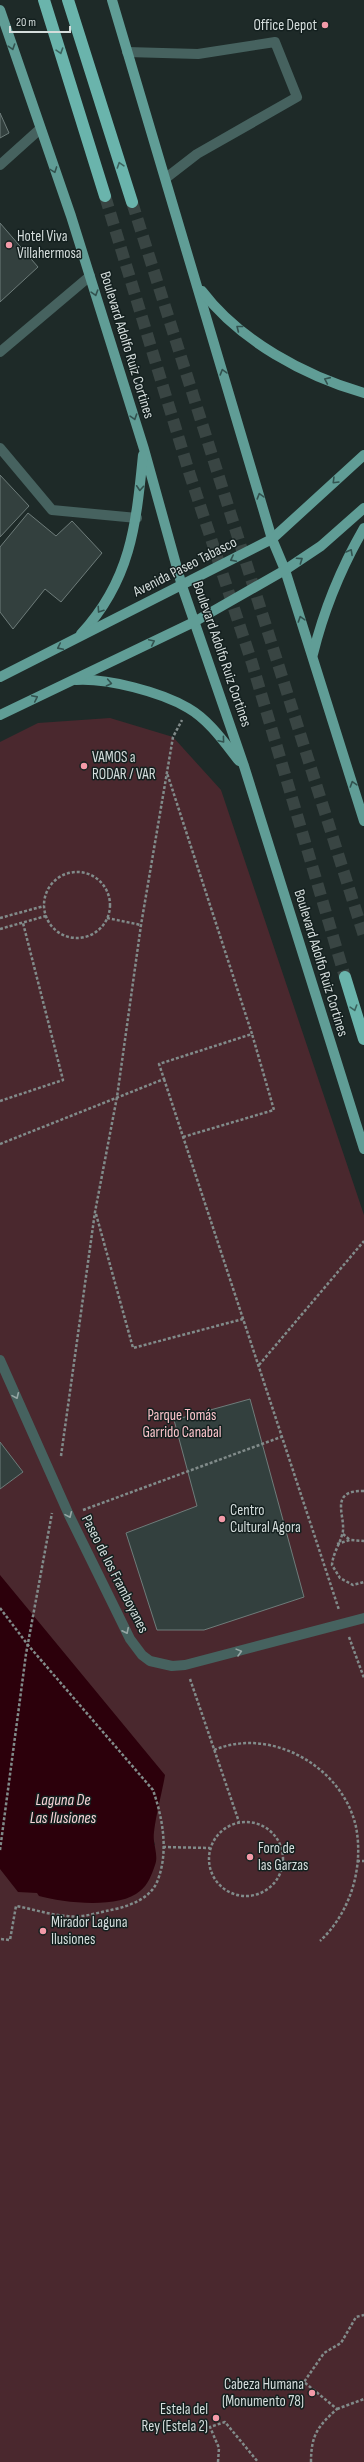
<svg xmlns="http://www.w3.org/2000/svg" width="364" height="2462" viewBox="0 0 364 2462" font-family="'Sofia Sans Condensed',sans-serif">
<rect width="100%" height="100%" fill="#1e2a28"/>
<polygon fill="#4a282e" points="110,718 173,737 221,790 364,1215 364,2462 0,2462 0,1855 155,1845 146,1817 0,1631 0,742 38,723"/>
<path fill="#2c000b" d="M0,1575L165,1775C163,1789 152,1830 154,1841C155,1849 158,1858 155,1865C152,1874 148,1885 140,1891C120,1909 64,1903 39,1896L37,1893L18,1892L0,1869Z"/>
<g fill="#33403e" stroke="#6e7c7a">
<polygon points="0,113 9,133 0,138"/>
<polygon points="0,223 38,267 0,302"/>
<polygon points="0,475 29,506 0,537"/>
<polygon points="28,513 56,536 72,521 102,553 61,602 45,589 13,629 0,612 0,547"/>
<polygon points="250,1399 304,1597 204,1630 157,1630 126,1533 197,1506 174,1420"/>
<polygon points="0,1442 23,1472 0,1489"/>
</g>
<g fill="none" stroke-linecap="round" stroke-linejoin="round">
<g stroke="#394543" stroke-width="12" stroke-dasharray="12 6" stroke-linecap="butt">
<polyline points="105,196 189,472 252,663 345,977"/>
<polyline points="132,202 364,936"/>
</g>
<g stroke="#818b8a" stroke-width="2.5" stroke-dasharray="3 2" stroke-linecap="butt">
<circle cx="77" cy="905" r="33"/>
<polyline points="0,918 44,906"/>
<polyline points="107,918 141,925"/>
<polyline points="0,929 46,916"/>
<polyline points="164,1079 339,1610"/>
<polyline points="0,1101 63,1080 23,923"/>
<polyline points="183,1137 274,1110 252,1034"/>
<polyline points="0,1144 164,1079 159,1064 252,1034 167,773"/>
<polyline points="96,1214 133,1348 243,1319"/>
<polyline points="259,1365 364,1241"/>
<polyline points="61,1456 95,1212 117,1097 141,925 173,737 182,720"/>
<path d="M364,1491C326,1490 348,1519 342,1535C339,1546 333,1553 332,1565L340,1578L353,1585L364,1582"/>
<polyline points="83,1510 281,1437"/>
<polyline points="343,1534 350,1540"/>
<polyline points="337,1544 350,1540 364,1541"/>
<path d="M0,1608L28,1645L153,1790C163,1819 169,1853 157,1882C149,1901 123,1908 106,1911C93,1914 80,1918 67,1916C50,1915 33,1909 16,1906L10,1940L0,1939"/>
<polyline points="349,1637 364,1678"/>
<polyline points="190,1679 239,1822"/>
<path d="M214,1750C271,1726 343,1767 356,1827C364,1868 350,1913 320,1941"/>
<circle cx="246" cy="1859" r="37"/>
<polyline points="163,1847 210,1848"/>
<polyline points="0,1850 26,1654 52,1513"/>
<polyline points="357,1861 364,1861"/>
<polyline points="337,2409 364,2399"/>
<polyline points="218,2462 219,2448 210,2427 225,2422 258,2462"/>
<path d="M311,2462C311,2435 318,2426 337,2409L304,2382L324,2353L341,2343L356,2317L364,2315"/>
</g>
<g stroke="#46625f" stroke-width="10">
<polyline points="127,52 198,54 275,42 297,97 197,154 166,178"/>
<polyline points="0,165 40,129"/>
<polyline points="0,352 90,276"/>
<polyline points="0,448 52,510 137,518"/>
<polyline points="0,1360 69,1515 130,1639 142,1655 150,1661 172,1666 185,1665 364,1618"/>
</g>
<g stroke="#609d96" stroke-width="10">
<polyline points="112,0 272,539 285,570 364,821"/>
<polyline points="0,10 71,216 144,449 182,586 244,766 364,1149"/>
<path d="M202,291C240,341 305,376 364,393"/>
<path d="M81,634C131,580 136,525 143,455"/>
<path d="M313,654C324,609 341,568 364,528"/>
<polyline points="0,677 272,539 364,455"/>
<path d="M76,680C107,678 161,692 188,708C209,720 224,742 239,761"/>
<polyline points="0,715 194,622 285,570 321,546 364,508"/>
</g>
<g stroke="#6ab4ac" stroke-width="12">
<polyline points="44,0 105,196"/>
<polyline points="68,0 132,202"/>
<polyline points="345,977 364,1039"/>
</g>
</g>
<defs><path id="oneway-chevron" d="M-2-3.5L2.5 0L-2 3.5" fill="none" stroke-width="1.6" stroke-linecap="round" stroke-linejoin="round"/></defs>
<g stroke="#32524f">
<use href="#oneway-chevron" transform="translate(12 47) rotate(72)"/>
<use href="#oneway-chevron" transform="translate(54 170) rotate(70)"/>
<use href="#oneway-chevron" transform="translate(95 293) rotate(73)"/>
<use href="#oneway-chevron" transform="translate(239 328) rotate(-142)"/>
<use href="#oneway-chevron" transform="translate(223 372) rotate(-106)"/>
<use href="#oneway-chevron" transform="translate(327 380) rotate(-156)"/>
<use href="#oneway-chevron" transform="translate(134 417) rotate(72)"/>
<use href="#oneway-chevron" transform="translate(335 481) rotate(135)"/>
<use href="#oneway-chevron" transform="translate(140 488) rotate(94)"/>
<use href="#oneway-chevron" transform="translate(260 496) rotate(-106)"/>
<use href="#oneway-chevron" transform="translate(350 552) rotate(-61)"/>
<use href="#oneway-chevron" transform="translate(233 559) rotate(153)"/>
<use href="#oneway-chevron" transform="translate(300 560) rotate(-34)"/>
<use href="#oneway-chevron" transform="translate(100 610) rotate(124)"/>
<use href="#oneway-chevron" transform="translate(301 619) rotate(-108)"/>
<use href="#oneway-chevron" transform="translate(152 642) rotate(-25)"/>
<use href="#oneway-chevron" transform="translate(60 647) rotate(154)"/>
<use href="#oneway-chevron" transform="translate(109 683) rotate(11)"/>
<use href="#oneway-chevron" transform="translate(35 698) rotate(-26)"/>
<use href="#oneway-chevron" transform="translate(222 740) rotate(50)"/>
<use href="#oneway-chevron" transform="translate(353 784) rotate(-107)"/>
</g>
<g stroke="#3b635e">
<use href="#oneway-chevron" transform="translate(60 51) rotate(72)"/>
<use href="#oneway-chevron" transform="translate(120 165) rotate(-108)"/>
<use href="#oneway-chevron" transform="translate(354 1008) rotate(73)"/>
</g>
<g stroke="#95a6a4">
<use href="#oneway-chevron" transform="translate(16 1396) rotate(66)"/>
<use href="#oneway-chevron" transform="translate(69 1515) rotate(66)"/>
<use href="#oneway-chevron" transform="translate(126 1631) rotate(64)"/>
<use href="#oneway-chevron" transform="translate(239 1652) rotate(-15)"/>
</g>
<g fill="#f39aa8" stroke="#14201f" stroke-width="1.5">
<circle cx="325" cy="25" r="4"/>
<circle cx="9" cy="245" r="4"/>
<circle cx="84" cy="766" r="4"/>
<circle cx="222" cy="1519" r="4"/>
<circle cx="250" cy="1857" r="4"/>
<circle cx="43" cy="1931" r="4"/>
<circle cx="312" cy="2393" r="4"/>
<circle cx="216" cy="2418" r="4"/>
</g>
<g text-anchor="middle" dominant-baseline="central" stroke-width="3" stroke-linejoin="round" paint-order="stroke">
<g font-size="15" fill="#d5dddc" stroke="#14201f" text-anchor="start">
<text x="317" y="25" text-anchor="end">Office Depot</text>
<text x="17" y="236">Hotel Viva<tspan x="17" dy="17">Villahermosa</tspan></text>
<text x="92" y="757">VAMOS a<tspan x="92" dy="17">RODAR / VAR</tspan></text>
<text x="230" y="1510">Centro<tspan x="230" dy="17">Cultural Agora</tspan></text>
<text x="258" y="1848">Foro de<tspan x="258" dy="17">las Garzas</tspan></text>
<text x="51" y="1922">Mirador Laguna<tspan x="51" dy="17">Ilusiones</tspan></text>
<text x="304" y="2384" text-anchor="end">Cabeza Humana<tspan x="304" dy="17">(Monumento 78)</tspan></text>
<text x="208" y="2409" text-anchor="end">Estela del<tspan x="208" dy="17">Rey (Estela 2)</tspan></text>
</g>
<g font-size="15" fill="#d5dddc" stroke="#14201f">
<text transform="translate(127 345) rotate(73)">Boulevard Adolfo Ruiz Cortines</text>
<text transform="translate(185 567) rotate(-27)">Avenida Paseo Tabasco</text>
<text transform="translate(222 654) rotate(71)">Boulevard Adolfo Ruiz Cortines</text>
<text transform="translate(321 963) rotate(73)">Boulevard Adolfo Ruiz Cortines</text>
<text transform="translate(115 1574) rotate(63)">Paseo de los Framboyanes</text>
</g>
<g font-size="15" fill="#fbc4cb" stroke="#14201f">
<text x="182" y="1415">Parque Tomás<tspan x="182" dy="17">Garrido Canabal</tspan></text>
</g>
<g font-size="16" font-style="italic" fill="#f8d3d7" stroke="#14201f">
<text x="63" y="1800">Laguna De<tspan x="63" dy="18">Las Ilusiones</tspan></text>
</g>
</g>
<path d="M10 26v6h60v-6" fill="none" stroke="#d5dddc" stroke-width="2"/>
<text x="16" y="26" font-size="12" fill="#d5dddc" stroke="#14201f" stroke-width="3" paint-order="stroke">20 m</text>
</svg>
